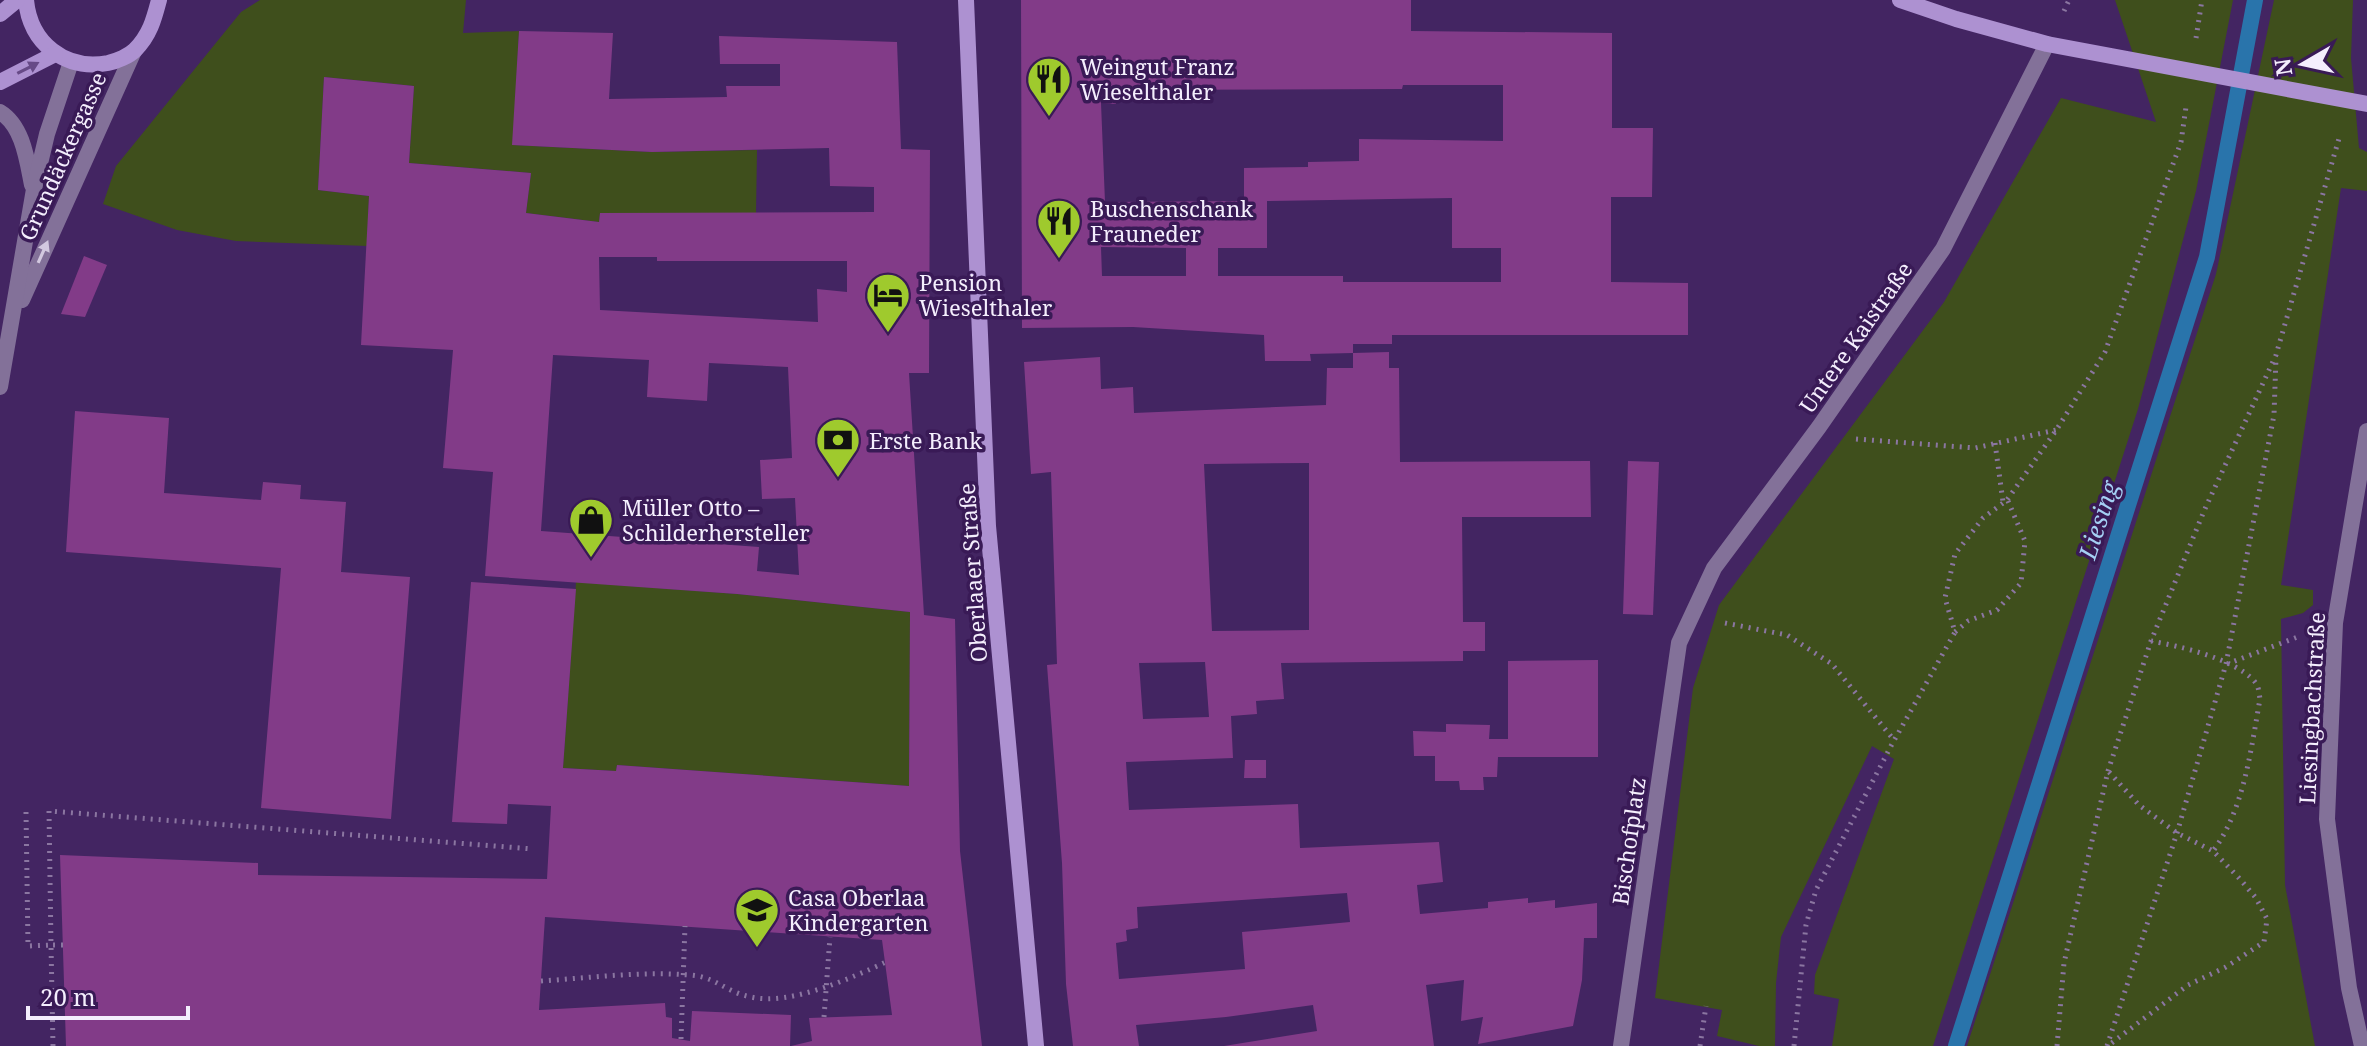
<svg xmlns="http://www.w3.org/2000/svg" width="2367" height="1046" viewBox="0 0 2367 1046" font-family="'Noto Serif',serif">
<rect width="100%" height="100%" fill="#432562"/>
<g fill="#3f4f1c">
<polygon points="260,0 466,0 463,33 519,31 513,145 652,152 757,150 756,213 600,213 599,222 526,213 531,173 409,163 414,86 324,77 318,190 369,196 367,246 236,241 177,230 103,204 116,166 241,12"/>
<polygon points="2115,0 2233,0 2196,191 2138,409 1933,1046 1832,1046 1839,999 1814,994 1815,975 1894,759 1872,746 1781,937 1776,983 1775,1046 1759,1046 1717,1036 1722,1010 1655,998 1693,688 1719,605 1944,302 2061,98 2156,122"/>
<polygon points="2274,0 2353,0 2351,58 2359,148 2367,152 2367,191 2341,188 2281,585 2313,590 2313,605 2303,613 2281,619 2285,885 2315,1046 1967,1046 2216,274"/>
<polygon points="576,582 737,594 910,612 909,786 617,765 616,771 563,768"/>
</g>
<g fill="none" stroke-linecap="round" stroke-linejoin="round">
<polyline stroke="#2974ab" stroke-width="16" points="1956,1046 2207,257 2255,0"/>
</g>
<g fill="#823b88" fill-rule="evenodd">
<path d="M1021,0H1411V31L1612,33V128H1653L1652,197H1611V282L1688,283V335H1392V344H1353V353L1310,354L1311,361H1265L1264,335L1133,327L1022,328ZM1403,85H1503V141L1359,139V161L1308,162V167L1244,168V201L1105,202L1101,103L1116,104L1115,90L1402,89ZM1452,198V248H1501V282H1343V276H1218V248H1267V201ZM1101,247L1186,248V276H1102Z"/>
<path d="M519,31L613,33L609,99L727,97L726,86H780V64H720L719,36L897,42L901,149L930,150L929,373H909L924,615L955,619L960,851L982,1046H791L812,1041L809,1018L892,1015L882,940L545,917L539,1010L665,1003L666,1017L672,1018V1038L690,1041L692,1011L791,1015L790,1046H66L60,855L258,863V875L547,879L551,806L508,804L507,824L452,822L471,582L576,589L563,768L616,771L617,765L909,786L910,612L737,594L485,576L493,472L443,468L453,350L361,345L369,196L318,190L324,77L414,86L409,163L531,173L526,213L599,222L600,213L874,212V187L830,186L829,148L652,152L512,145ZM599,257H657V261H847V292L817,289L818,322L600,310ZM553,355L649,360L647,397L707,401L709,363L788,367L792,458L760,460L762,499L795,498L799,575L757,571L759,547L541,531Z"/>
<polygon points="84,256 107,265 85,317 61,314"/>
<path d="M1389,352V368H1399L1400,462L1590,461L1591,517H1462L1463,622H1485V651H1463V661L1281,663L1284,699L1256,701L1257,714L1231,716L1233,758L1126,762L1129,810L1298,804L1300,848L1439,842L1443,882L1417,885L1420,914L1488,908V902L1528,898V903L1555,900V908L1597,903V938H1584L1582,980L1573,1026L1478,1044L1483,1017L1461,1021L1464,980L1426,985L1434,1046H1224L1317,1031L1313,1005L1226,1017L1136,1025L1139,1046H1073L1066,984L1062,863L1047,665L1057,664L1051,472L1031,474L1024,362L1100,357L1101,389L1133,387L1134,413L1326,405L1327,368H1353V353ZM1309,463V630L1212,631L1204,464ZM1205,662L1209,717L1143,719L1139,663ZM1347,893L1350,922L1242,932L1245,969L1119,979L1116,943L1127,941L1126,930L1138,928L1137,907Z"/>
<polygon points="75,411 169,418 164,493 261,500 263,482 301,485 300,499 346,502 341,572 410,577 391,819 261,808 281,568 66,552"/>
<polygon points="1628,461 1659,462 1653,615 1623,614"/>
<polygon points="1598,660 1598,757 1498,757 1497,777 1483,777 1484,790 1460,790 1459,781 1435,781 1435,756 1414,756 1413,731 1446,732 1446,724 1490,725 1489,739 1508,739 1508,661"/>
<polygon points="1245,760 1266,760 1266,778 1244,778"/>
</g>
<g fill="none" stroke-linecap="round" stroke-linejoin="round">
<g stroke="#8b76a1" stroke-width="5" stroke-dasharray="2 6" stroke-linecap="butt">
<polyline points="2064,11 2069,0"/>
<polyline points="2196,38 2202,0"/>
<polyline points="1856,439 1975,448 2056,430"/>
<polyline points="1995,443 2003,502"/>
<polyline points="1725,623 1787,635 1832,664 1894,740"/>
<polyline points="1955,632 1968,621 1997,610 2021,583 2025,541 2008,501"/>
<path d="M2151,641C2179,646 2236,659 2255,682C2259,687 2259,693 2260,699C2251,749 2244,810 2213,851"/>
<polyline points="2227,664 2300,636"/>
<polyline points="2109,772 2139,805 2177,833 2213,851 2239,878 2256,898 2267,919 2264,942 2226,967 2188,985 2109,1045"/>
<polyline points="26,812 28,946 51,945 53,1046"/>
<polyline points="63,945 51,945 49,811 533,849"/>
<path d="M541,981C589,978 640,971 689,975C715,976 725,992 751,997C790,1006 851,978 886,962"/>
<polyline points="824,1017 830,937"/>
<polyline points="681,1039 685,926"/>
<polyline points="1700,1046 1706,1006"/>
<polyline points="1794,1046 1806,925 1816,890 1891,746 1955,632 1945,598 1955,554 1983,518 2007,500 2057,429 2105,352 2181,142 2186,107"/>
<polyline points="2057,1046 2064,963 2108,771 2151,641 2204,511 2276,355 2340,135"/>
<polyline points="2107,1046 2177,833 2226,664 2274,415 2276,358"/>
</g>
<g stroke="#837199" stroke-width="16">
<path d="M0,112C23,126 27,160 32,185"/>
<polyline points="22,300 134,51"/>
<polyline points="0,387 34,189 47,134 71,62"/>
<polyline points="1621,1046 1679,643 1714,568 1819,427 1943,249 2047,44"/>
<polyline points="2362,1046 2349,988 2327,819 2335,623 2367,431"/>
</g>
<g stroke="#ad91d1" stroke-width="16">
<path d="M26,0C30,43 65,71 108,63C117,61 129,56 135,50C150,35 154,19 159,0"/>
<polyline points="966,0 988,526 1036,1046"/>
<polyline points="1900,0 1956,19 2047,44 2367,104"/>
<polyline points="0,14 17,0"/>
<polyline points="0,82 55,54"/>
</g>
</g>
<defs><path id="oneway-solid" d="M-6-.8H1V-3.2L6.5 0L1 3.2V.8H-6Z" transform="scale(2)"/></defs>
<use fill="#674a87" href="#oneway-solid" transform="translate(28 68) rotate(-27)"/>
<use fill="#d2c8df" href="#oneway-solid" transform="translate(43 252) rotate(-66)"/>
<defs>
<g id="restaurant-pin" transform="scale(2.3)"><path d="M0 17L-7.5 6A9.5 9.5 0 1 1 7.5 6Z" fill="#9fca2d" stroke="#391a56"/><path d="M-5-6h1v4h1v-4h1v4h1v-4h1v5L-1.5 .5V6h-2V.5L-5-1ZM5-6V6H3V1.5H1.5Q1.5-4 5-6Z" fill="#111"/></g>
<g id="hotel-pin" transform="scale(2.3)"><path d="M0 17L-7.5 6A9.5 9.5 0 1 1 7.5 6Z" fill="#9fca2d" stroke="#391a56"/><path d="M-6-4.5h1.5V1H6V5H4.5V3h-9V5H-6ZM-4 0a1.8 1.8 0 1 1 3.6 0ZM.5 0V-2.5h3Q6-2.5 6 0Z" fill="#111"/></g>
<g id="bank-pin" transform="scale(2.3)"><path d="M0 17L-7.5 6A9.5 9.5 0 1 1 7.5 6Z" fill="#9fca2d" stroke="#391a56"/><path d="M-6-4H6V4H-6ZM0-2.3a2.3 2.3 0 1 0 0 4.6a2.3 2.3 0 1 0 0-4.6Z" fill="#111"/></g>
<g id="shop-pin" transform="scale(2.3)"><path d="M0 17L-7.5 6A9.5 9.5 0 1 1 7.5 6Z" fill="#9fca2d" stroke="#391a56"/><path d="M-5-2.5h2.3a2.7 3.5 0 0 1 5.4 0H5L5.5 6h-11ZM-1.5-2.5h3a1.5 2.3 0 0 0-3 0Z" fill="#111"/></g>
<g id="school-pin" transform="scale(2.3)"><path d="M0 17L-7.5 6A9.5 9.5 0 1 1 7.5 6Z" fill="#9fca2d" stroke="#391a56"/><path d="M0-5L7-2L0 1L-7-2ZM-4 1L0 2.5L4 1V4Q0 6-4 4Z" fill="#111"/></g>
</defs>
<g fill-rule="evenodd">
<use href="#restaurant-pin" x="1049" y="79"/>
<use href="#restaurant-pin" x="1059" y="221"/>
<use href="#hotel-pin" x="888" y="295"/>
<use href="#bank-pin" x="838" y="440"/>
<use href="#shop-pin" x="591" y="520"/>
<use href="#school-pin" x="757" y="910"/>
</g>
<g text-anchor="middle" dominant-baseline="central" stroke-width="7" stroke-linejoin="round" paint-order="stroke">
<g font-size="22" fill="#f4eefd" stroke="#391a56" text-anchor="start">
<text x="1080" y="66">Weingut Franz<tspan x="1080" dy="25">Wieselthaler</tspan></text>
<text x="1090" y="208">Buschenschank<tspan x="1090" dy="25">Frauneder</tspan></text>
<text x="919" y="282">Pension<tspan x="919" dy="25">Wieselthaler</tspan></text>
<text x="869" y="440">Erste Bank</text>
<text x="622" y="507">Müller Otto –<tspan x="622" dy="25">Schilderhersteller</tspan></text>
<text x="788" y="897">Casa Oberlaa<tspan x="788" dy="25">Kindergarten</tspan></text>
</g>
<g font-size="22" fill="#f4eefd" stroke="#391a56">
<text transform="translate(62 156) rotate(-66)">Grundäckergasse</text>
<text transform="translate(1855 337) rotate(-55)">Untere Kaistraße</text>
<text transform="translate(972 573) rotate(-94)">Oberlaaer Straße</text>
<text transform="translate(2311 708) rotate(-87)">Liesingbachstraße</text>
<text transform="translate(1628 841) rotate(-82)">Bischofplatz</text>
</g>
<g font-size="24" font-style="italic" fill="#a5d0f4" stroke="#391a56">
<text transform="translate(2098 520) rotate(-72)">Liesing</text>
</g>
</g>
<g transform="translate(2303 64) rotate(261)" stroke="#391a56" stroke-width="6" paint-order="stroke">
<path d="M0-6L14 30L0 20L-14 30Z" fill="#f4eefd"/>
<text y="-12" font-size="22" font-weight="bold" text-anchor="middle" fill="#f4eefd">N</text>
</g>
<path d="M28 1006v12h160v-12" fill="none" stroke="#f4eefd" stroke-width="4"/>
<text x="40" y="1006" font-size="24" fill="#f4eefd" stroke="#391a56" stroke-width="6" paint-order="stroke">20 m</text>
</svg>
